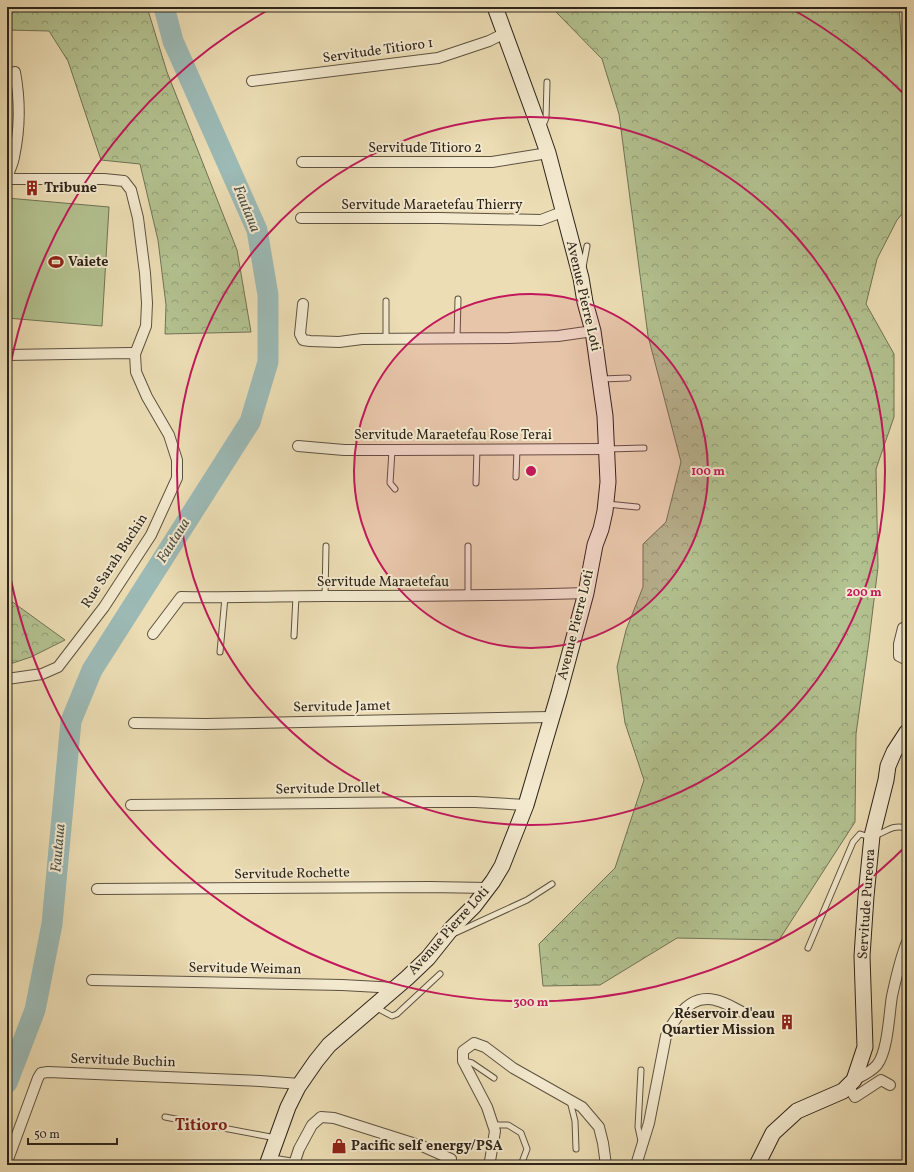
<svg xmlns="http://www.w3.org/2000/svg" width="914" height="1172" viewBox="0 0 914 1172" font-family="Vollkorn,serif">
<defs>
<pattern id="forest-crowns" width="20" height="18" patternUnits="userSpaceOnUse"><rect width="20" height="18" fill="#b3c290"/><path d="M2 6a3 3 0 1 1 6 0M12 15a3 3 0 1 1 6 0" fill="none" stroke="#929d75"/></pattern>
</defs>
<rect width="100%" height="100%" fill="#ecddb4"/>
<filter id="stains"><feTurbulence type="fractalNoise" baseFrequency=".005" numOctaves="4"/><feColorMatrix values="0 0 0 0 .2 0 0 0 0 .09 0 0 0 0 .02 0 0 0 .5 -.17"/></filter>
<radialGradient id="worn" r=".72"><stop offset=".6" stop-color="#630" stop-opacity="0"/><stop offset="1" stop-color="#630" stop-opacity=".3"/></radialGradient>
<polygon fill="#b3c290" stroke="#707355" points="7,198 109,207 102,326 7,318"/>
<g fill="url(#forest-crowns)" stroke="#707355">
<polygon points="7,7 147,7 167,72 237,250 251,332 165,334 166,305 158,240 140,164 101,160 68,61 49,31 7,30"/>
<polygon points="554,7 899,7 903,64 907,80 907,208 897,220 877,259 866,304 894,354 894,417 876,469 878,567 869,641 856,734 855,822 779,940 677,938 600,985 543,986 539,944 615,868 644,780 625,723 617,667 626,630 643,587 643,544 666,522 681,462 648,336 619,114 602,59 557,13"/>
<polygon points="7,598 65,640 31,657 7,665"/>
</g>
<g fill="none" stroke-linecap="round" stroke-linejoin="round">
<polyline stroke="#9cbab6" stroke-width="21" points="7,1083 35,1010 52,924 71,721 92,670 250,422 268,362 268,295 257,230 173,41 164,7"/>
<g stroke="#5d5240" stroke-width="7">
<g id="service">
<polyline points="542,125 544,123 546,118 547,82"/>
<polyline points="583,267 587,246"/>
<polyline points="386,301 386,339"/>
<polyline points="457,339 458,299"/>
<polyline points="602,379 628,378"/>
<polyline points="608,449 644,448"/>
<polyline points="392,450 390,483 395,489"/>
<polyline points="516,477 517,449"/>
<polyline points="476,483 477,449"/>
<polyline points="607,504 637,507"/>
<polyline points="468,546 468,596"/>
<polyline points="325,596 326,546"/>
<polyline points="294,636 296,596"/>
<polyline points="220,652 225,597"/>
<polyline points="455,933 527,900 552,884"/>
<path d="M808,948L853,842L860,834C863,835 869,837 873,836C887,833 889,824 907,828"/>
<polyline points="375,1007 392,1016 397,1014 440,974"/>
<polyline points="464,1061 472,1063 494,1078"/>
<polyline points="570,1101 575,1121 576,1149"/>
<polyline points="165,1117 276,1138"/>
<polyline points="493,1125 508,1125 521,1133 527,1149 521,1165"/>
<polyline points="641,1141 638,1127 641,1070"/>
</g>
</g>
<g stroke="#5d5240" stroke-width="12">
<g id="minor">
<polyline points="252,81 438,58 489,41 505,33"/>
<polyline points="302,162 492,162 548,153"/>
<path d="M7,178C9,171 13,164 14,157C20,129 20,99 15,72"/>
<polyline points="7,179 104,179 124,181 131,190 138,218 145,273 147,303 146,326 135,354 136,372 147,397 169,435 177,460 177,478 151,535 104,607 58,667 42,674 7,679"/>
<polyline points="301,218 439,218 541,220 562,212"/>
<polyline points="303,304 300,334 303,340 310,341 339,342 362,339 509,338 558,336 593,331"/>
<polyline points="7,355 130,353 135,354"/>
<polyline points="298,446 344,450 392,450 607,449"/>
<polyline points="903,628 899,644 899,656 907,660"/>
<path d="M153,634L181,597C229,598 277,596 326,596C413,596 499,596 586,593"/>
<polyline points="134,723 206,724 551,717"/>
<polyline points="131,805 433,802 475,802 526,805"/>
<polyline points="97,889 430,887 488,888"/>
<polyline points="92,980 342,985 397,988"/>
<path d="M854,1080C862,1076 871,1072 877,1065C888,1051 889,1014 892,996C896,978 900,959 907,942"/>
<polyline points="848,1086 855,1097 881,1080 890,1085"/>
<polyline points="269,1160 294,1164 299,1149 312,1125 321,1117 334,1118 422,1146 451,1159 450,1165"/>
<polyline points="7,1162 38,1078 41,1073 48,1072 260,1081 300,1084"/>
<polyline points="488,1165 490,1161 495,1131 487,1107 463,1061 463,1051 474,1043 485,1047 513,1068 582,1107 599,1127 603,1143 606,1165"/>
<path d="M636,1165L649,1123L666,1036C675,1017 690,994 715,1000C725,1002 734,1008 744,1013"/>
</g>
</g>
<g stroke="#2d241a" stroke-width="17">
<g id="secondary">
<polyline points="267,1165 288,1107 298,1087 316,1061 329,1045 407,978 428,958 452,928 474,906 493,881 502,866 526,805 559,693 586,593 595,545 601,529 605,511 608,482 605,416 593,331 585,302 581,278 548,153 539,127 495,7"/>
<polyline points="757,1165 773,1133 797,1111 843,1091 854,1080 865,1047 862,956 866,896 872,836 886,780 888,766 894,752 907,732"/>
</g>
</g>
<use href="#service" stroke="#f3e9ce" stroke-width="5"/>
<use href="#minor" stroke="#f3e9ce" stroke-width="10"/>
<use href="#secondary" stroke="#f3e9ce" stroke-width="15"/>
</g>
<circle cx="531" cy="471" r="177" fill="#c2185b" fill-opacity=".12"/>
<g fill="none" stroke="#c2185b" stroke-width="2">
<circle cx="531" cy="471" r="177"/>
<circle cx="531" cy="471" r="354"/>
<path d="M906 846A531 531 0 0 1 7 559M7 383A531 531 0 0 1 270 9M792 9A531 531 0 0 1 906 96"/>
</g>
<defs>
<g id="building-bare" transform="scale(1.2)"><path d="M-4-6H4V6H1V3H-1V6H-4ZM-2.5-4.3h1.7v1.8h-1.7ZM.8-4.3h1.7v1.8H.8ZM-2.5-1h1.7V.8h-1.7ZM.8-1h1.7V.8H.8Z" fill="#8f2418" stroke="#f3e9ce" stroke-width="2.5" paint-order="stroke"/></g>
<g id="stadium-bare" transform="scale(1.2)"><path d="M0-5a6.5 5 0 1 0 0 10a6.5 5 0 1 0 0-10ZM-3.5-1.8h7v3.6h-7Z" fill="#8f2418" stroke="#f3e9ce" stroke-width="2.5" paint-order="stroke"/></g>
<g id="shop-bare" transform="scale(1.2)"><path d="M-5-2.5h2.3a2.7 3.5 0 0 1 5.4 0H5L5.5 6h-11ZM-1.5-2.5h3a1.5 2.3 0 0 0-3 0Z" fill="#8f2418" stroke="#f3e9ce" stroke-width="2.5" paint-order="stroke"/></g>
</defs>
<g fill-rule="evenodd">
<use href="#building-bare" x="32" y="188"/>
<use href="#stadium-bare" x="56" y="262"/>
<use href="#building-bare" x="787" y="1022"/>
<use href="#shop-bare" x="339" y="1146"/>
</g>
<g text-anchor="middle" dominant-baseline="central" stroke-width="4" stroke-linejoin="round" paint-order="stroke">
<g font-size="14" fill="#2d241a" stroke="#f3e9ce">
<text transform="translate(378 51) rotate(-8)">Servitude Titioro 1</text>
<text x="425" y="148">Servitude Titioro 2</text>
<text x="432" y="205">Servitude Maraetefau Thierry</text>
<text transform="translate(583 296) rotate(77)">Avenue Pierre Loti</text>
<text x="453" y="435">Servitude Maraetefau Rose Terai</text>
<text transform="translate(115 561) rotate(-57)">Rue Sarah Buchin</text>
<text x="383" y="582">Servitude Maraetefau</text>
<text transform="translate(576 625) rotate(-76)">Avenue Pierre Loti</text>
<text transform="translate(342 707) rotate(-1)">Servitude Jamet</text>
<text transform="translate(328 789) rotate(-1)">Servitude Drollet</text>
<text transform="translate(292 874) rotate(-1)">Servitude Rochette</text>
<text transform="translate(867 904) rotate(-86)">Servitude Pureora</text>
<text transform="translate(449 931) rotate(-48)">Avenue Pierre Loti</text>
<text transform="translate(245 969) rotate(1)">Servitude Weiman</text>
<text transform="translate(123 1061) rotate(2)">Servitude Buchin</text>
</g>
<g font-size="14" font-weight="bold" fill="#2d241a" stroke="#f3e9ce" text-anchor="start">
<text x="44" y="188">Tribune</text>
<text x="68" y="262">Vaiete</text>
<text x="775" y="1014" text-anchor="end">Réservoir d'eau<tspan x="775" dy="16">Quartier Mission</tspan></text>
<text x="351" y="1146">Pacific self energy/PSA</text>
</g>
<g font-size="15" font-style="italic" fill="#4e5149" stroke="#f3e9ce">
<text transform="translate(246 209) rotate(68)">Fautaua</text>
<text transform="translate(174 541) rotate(-58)">Fautaua</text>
<text transform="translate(59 848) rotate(-85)">Fautaua</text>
</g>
<g font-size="16" font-weight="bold" fill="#7a1f14" stroke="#f3e9ce">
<text x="201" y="1126">Titioro</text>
</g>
</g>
<circle cx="531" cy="471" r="6" fill="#c2185b" stroke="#f3e9ce" stroke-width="2"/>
<g font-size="12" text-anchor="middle" font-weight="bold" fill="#c2185b" stroke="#f3e9ce" stroke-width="4" stroke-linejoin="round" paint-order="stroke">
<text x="708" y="475">100 m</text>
<text x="864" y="596">200 m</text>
<text x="531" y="1006">300 m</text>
</g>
<rect width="914" height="1172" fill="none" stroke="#ecddb4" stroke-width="24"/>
<rect x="8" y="8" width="898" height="1156" fill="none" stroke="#2d241a" stroke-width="2"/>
<rect x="12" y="12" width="890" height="1148" fill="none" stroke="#2d241a"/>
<path d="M28 1138v6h89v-6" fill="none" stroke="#2d241a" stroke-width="2"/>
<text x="34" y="1138" font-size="12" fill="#2d241a" stroke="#f3e9ce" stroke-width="3" paint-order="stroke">50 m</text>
<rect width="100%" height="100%" filter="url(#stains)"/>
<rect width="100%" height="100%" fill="url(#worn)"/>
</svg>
